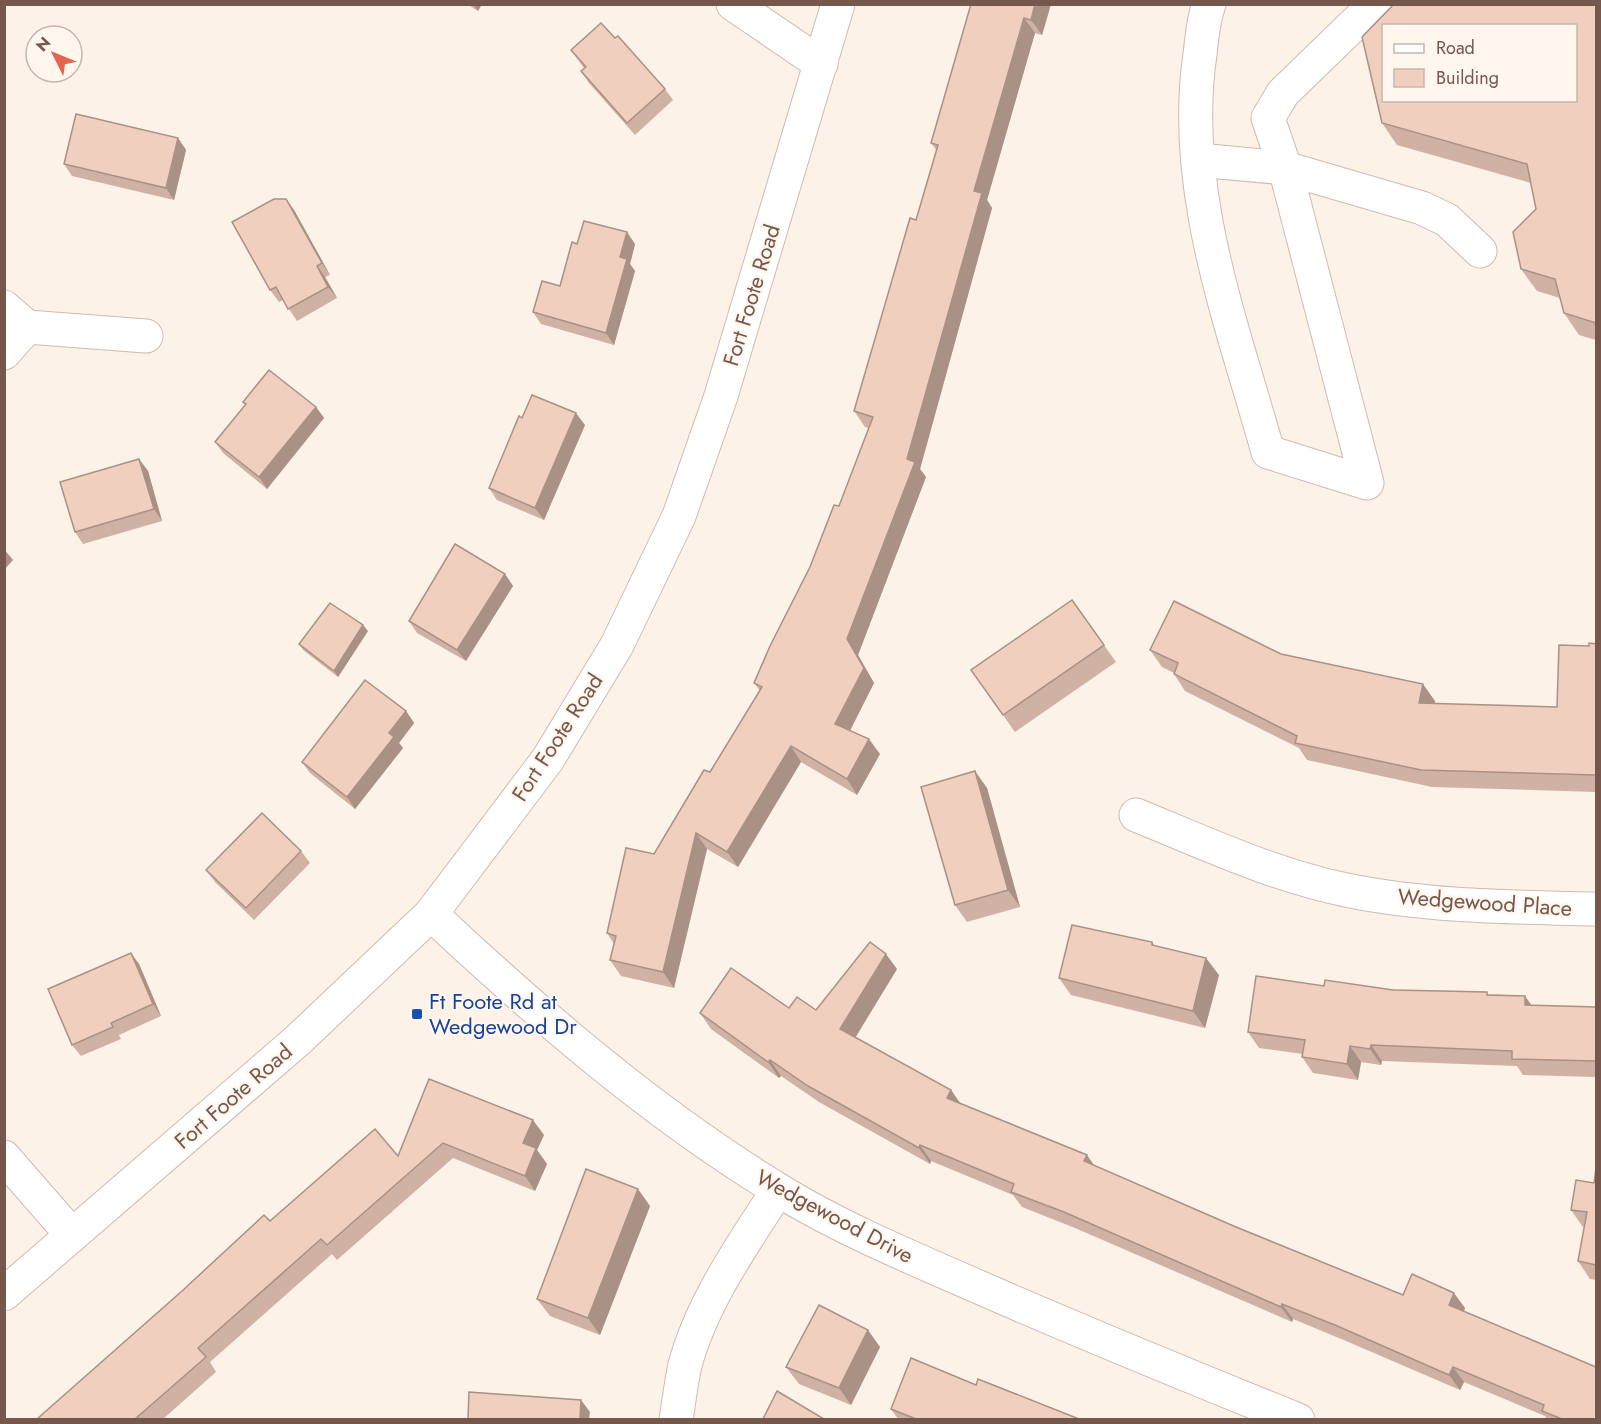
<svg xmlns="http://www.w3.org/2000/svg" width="1601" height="1424" viewBox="0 0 1601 1424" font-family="Jost,sans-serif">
<rect width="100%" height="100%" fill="#fcf2e7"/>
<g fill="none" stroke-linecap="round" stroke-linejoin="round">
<g stroke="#d0bbaf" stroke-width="35">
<g id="minor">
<polyline points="733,4 821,64"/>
<path d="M1209,4C1203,20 1202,38 1200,54C1180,190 1232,323 1268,452L1367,483L1285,168L1268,118L1283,93L1375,4"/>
<polyline points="1198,160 1285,168 1422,208 1447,220 1480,251"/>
<polyline points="4,307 27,327"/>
<polyline points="27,327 146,336"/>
<polyline points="4,353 27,327"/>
<path d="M1136,815C1205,843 1273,875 1346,890C1428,907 1513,907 1596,909"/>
<path d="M431,914C538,1014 651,1112 777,1189C836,1226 910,1257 974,1285C1081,1332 1189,1376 1298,1420"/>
<polyline points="4,1157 72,1235"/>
<polyline points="4,1294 298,1040 431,914 548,759 617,645 679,516 721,396 838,4"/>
<path d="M676,1420C679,1401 681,1383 685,1365C702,1302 743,1244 778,1190"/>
</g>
</g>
<use href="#minor" stroke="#fff" stroke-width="33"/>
</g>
<g fill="#cfb2a4">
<polygon points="467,4 482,4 478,11"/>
<polygon points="971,4 1051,4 1042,35 1035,33 987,200 992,208 920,469 926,477 858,655 874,683 850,731 880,754 857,795 801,762 738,867 707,849 674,988 621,976 610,960 614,944 607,933 654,854 710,772 760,691 754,683 839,506 869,428 865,427 854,411 916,220 937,151 931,143"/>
<polygon points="1596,4 1596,340 1579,335 1564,313 1560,298 1537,291 1521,269 1536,209 1531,183 1397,145 1382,123"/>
<polygon points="615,38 665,89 673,100 635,135 589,83 581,71 584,68 571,50"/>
<polygon points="178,138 186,150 174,200 72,176 64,164"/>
<polygon points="286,199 294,210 330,275 325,277 337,298 297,321 283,300 279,302 270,290"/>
<polygon points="577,244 635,244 630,264 635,271 614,345 541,324 533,312 560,286"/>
<polygon points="243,402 316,407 324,418 267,489 223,453 215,442 245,405"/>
<polygon points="522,418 585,425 544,520 497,500 489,488"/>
<polygon points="139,459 148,471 162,521 83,544 75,532"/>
<polygon points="505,574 513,586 466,661 417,633 409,621"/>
<polygon points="1072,600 1116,662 1015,732 971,670"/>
<polygon points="368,631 338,677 303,650 299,644"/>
<polygon points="1596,644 1596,792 1432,787 1307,760 1299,748 1185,691 1174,674 1174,673 1162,667 1150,650 1281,654 1435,701 1435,704 1557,707 1589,646"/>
<polygon points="406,711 414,723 399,743 403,748 355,809 310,773 302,762"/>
<polygon points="987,788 1020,907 967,922 955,905"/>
<polygon points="301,851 310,863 254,920 215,882 206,870"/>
<polygon points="1152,942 1155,946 1219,975 1205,1028 1071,995 1059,978"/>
<polygon points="139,964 161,1016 119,1035 121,1039 81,1056 72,1045"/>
<polygon points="897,969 856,1037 951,1090 960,1103 1094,1165 1236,1227 1403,1295 1465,1308 1464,1311 1596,1419 1547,1419 1545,1416 1464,1382 1460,1390 1346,1341 1293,1319 1292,1322 1075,1228 1022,1207 1013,1195 931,1161 930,1164 819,1102 781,1076 779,1078 711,1029 700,1013 789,1008 816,1010"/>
<polygon points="1324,986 1525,996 1531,1005 1596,1007 1596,1077 1523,1075 1517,1066 1382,1061 1381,1065 1361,1062 1358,1080 1313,1073 1302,1057 1303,1054 1259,1048 1248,1032"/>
<polygon points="429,1079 544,1135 537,1150 547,1164 535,1191 453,1158 337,1260 332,1254 210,1362 216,1372 163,1419 37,1419 270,1221 398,1156"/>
<polygon points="1596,1168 1596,1280 1590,1279 1578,1261 1584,1227 1583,1227 1571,1210 1594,1183"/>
<polygon points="650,1206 600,1335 550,1316 537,1299"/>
<polygon points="880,1347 851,1405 799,1384 786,1367"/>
<polygon points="976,1385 1079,1419 898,1419 891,1409"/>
</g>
<g fill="#a99186">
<polygon points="473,4 482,4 478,11"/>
<polygon points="1035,4 1051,4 1042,35 1031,20"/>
<polygon points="1024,18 1035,33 987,200 992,208 920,469 926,477 858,655 874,683 845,740 835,724 847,639 907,459 974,191"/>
<polygon points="178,138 186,150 174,200 166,188"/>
<polygon points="286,199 294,210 330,275 322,263"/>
<polygon points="627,232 635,244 630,264 635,271 614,345 606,333 620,257"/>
<polygon points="317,266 325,277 337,298 328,287"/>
<polygon points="316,407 324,418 267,489 259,477"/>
<polygon points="576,413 585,425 544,520 535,508"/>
<polygon points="139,459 148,471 162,521 154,509"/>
<polygon points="4,549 13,560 4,570"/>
<polygon points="505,574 513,586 466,661 457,650"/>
<polygon points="363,625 368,631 338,677 334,671"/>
<polygon points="1423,684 1435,701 1431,720 1419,703"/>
<polygon points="406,711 414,723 399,743 403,748 355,809 347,797 389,733"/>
<polygon points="869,739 880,754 857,795 847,779"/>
<polygon points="791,746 801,762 738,867 727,852"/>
<polygon points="975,771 987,788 1020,907 1008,890"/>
<polygon points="696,833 707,849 674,988 663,972"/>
<polygon points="131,953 139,964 161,1016 153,1004"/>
<polygon points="886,954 897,969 851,1044 840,1029"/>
<polygon points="1206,958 1219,975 1205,1028 1193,1011"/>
<polygon points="1525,996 1536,1012 1525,1005"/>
<polygon points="1371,1045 1382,1061 1381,1065 1370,1049"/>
<polygon points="1350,1046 1361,1062 1358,1080 1347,1064"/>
<polygon points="770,1060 781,1076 779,1078 768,1062"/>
<polygon points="951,1090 962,1106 947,1098"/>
<polygon points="533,1120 544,1135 537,1150 547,1164 535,1191 525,1176 523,1143"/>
<polygon points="920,1145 931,1161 930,1164 919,1148"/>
<polygon points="1087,1155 1098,1171 1084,1161"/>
<polygon points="638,1189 650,1206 600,1335 588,1318"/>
<polygon points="1454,1293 1465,1308 1460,1320 1449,1305"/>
<polygon points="1282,1304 1293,1319 1292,1322 1281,1307"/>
<polygon points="868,1330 880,1347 851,1405 839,1388"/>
<polygon points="1453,1367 1464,1382 1460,1390 1449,1375"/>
<polygon points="581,1400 590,1412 589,1419 580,1419"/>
</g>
<g fill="#f1cfbf" stroke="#a99186" stroke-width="1.5" fill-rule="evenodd">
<polygon points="971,4 1035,4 1031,20 1024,18 974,191 982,193 907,459 915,462 847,639 864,668 835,724 869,739 847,779 791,746 727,852 696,833 663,972 610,960 616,936 607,933 626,848 654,854 704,770 710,772 762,687 754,683 770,646 810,567 834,505 839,506 873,417 854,411 910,218 916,220 938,145 931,143"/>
<path d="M1394,4H1596V323L1564,313L1555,279L1521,269L1513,232L1536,209L1527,164L1382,123L1362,37ZM1383,26H1575V100H1383Z"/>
<polygon points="601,23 615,38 618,36 665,89 627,123 581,71 586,67 571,50"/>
<polygon points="76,114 178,138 166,188 64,164"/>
<polygon points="274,199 286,199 322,263 317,266 328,287 288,309 276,287 270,290 232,222"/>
<polygon points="584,221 627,232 620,257 627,259 606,333 533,312 542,281 560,286 572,242 577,244"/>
<polygon points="269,370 316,407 259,477 215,442 246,404 243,402"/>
<polygon points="532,395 576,413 535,508 489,488 519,416 522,418"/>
<polygon points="139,459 154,509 75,532 60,482"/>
<polygon points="455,544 505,574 457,650 409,621"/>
<polygon points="1072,600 1104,645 1003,715 971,670"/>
<polygon points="1174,601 1281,654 1423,684 1419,703 1557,707 1559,645 1589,646 1589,643 1596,644 1596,775 1421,770 1295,743 1297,736 1174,674 1178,663 1150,650"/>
<polygon points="330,603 363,625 334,671 299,644"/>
<polygon points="365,680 406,711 389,733 394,737 347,797 302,762"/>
<polygon points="975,771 1008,890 955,905 921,787"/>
<polygon points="262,813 301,851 246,908 206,870"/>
<polygon points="1072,925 1152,942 1152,945 1206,958 1193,1011 1059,978"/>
<polygon points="870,942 886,954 840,1029 951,1090 947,1098 1087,1155 1084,1161 1236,1227 1403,1295 1412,1274 1454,1293 1449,1305 1596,1367 1596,1419 1562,1419 1542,1411 1544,1405 1453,1367 1449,1375 1335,1325 1282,1304 1281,1307 1064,1212 1011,1192 1014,1184 920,1145 919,1148 808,1086 770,1060 768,1062 700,1013 731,968 789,1008 797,997 816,1010"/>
<polygon points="131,953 153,1004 111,1023 113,1027 72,1045 48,989"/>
<polygon points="1256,976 1324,986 1325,980 1393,990 1487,992 1487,995 1525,996 1525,1005 1596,1007 1596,1061 1512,1059 1512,1051 1371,1045 1370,1049 1350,1046 1347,1064 1302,1057 1305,1040 1248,1032"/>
<polygon points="429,1079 533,1120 523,1143 536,1148 525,1176 443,1143 327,1245 321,1239 198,1348 206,1357 135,1419 37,1419 182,1291 264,1215 270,1221 375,1129 398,1156"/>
<polygon points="1596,1168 1596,1265 1578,1261 1587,1212 1571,1210 1576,1180 1594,1183"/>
<polygon points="586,1169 638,1189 588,1318 537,1299"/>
<polygon points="819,1305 868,1330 839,1388 786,1367"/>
<polygon points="911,1358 976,1385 978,1379 1079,1419 916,1419 891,1409"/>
<polygon points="777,1391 824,1419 763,1419"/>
<polygon points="469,1392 581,1400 580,1419 468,1419"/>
</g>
<rect fill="#1a4fb4" stroke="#fff6ed" stroke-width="2" x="411" y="1008" width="12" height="12" rx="3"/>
<g text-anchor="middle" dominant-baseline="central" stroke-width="4.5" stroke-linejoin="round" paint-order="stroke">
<g font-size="22" fill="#75574b" stroke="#fff6ed">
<text transform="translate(751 295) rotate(-73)">Fort Foote Road</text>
<text transform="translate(557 737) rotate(-57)">Fort Foote Road</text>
<text transform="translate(1485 902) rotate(4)">Wedgewood Place</text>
<text transform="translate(233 1096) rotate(-41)">Fort Foote Road</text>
<text transform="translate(835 1216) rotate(28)">Wedgewood Drive</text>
</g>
<g font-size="22" fill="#164399" stroke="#fff6ed" text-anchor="start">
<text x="429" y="1001">Ft Foote Rd at<tspan x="429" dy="25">Wedgewood Dr</tspan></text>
</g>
</g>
<rect width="1601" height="1424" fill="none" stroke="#75574b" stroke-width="12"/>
<rect x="1382" y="24" width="195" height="78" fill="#fff6ed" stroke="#c8b6ac" stroke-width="1.5"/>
<rect x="1394" y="44" width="30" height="9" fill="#ffffff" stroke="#c8b6ac" stroke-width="1.5"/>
<text x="1436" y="54" font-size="18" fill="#75574b">Road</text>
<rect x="1394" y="69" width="30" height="18" fill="#f1cfbf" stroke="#c8b6ac" stroke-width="1.5"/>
<text x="1436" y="84" font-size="18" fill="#75574b">Building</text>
<g transform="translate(54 54) rotate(313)"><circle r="28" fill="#fff6ed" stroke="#c8b6ac" stroke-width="1.5"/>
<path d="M0-4.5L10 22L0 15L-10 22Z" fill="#e3654f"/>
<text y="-9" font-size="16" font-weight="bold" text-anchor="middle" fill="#75574b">N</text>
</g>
</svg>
